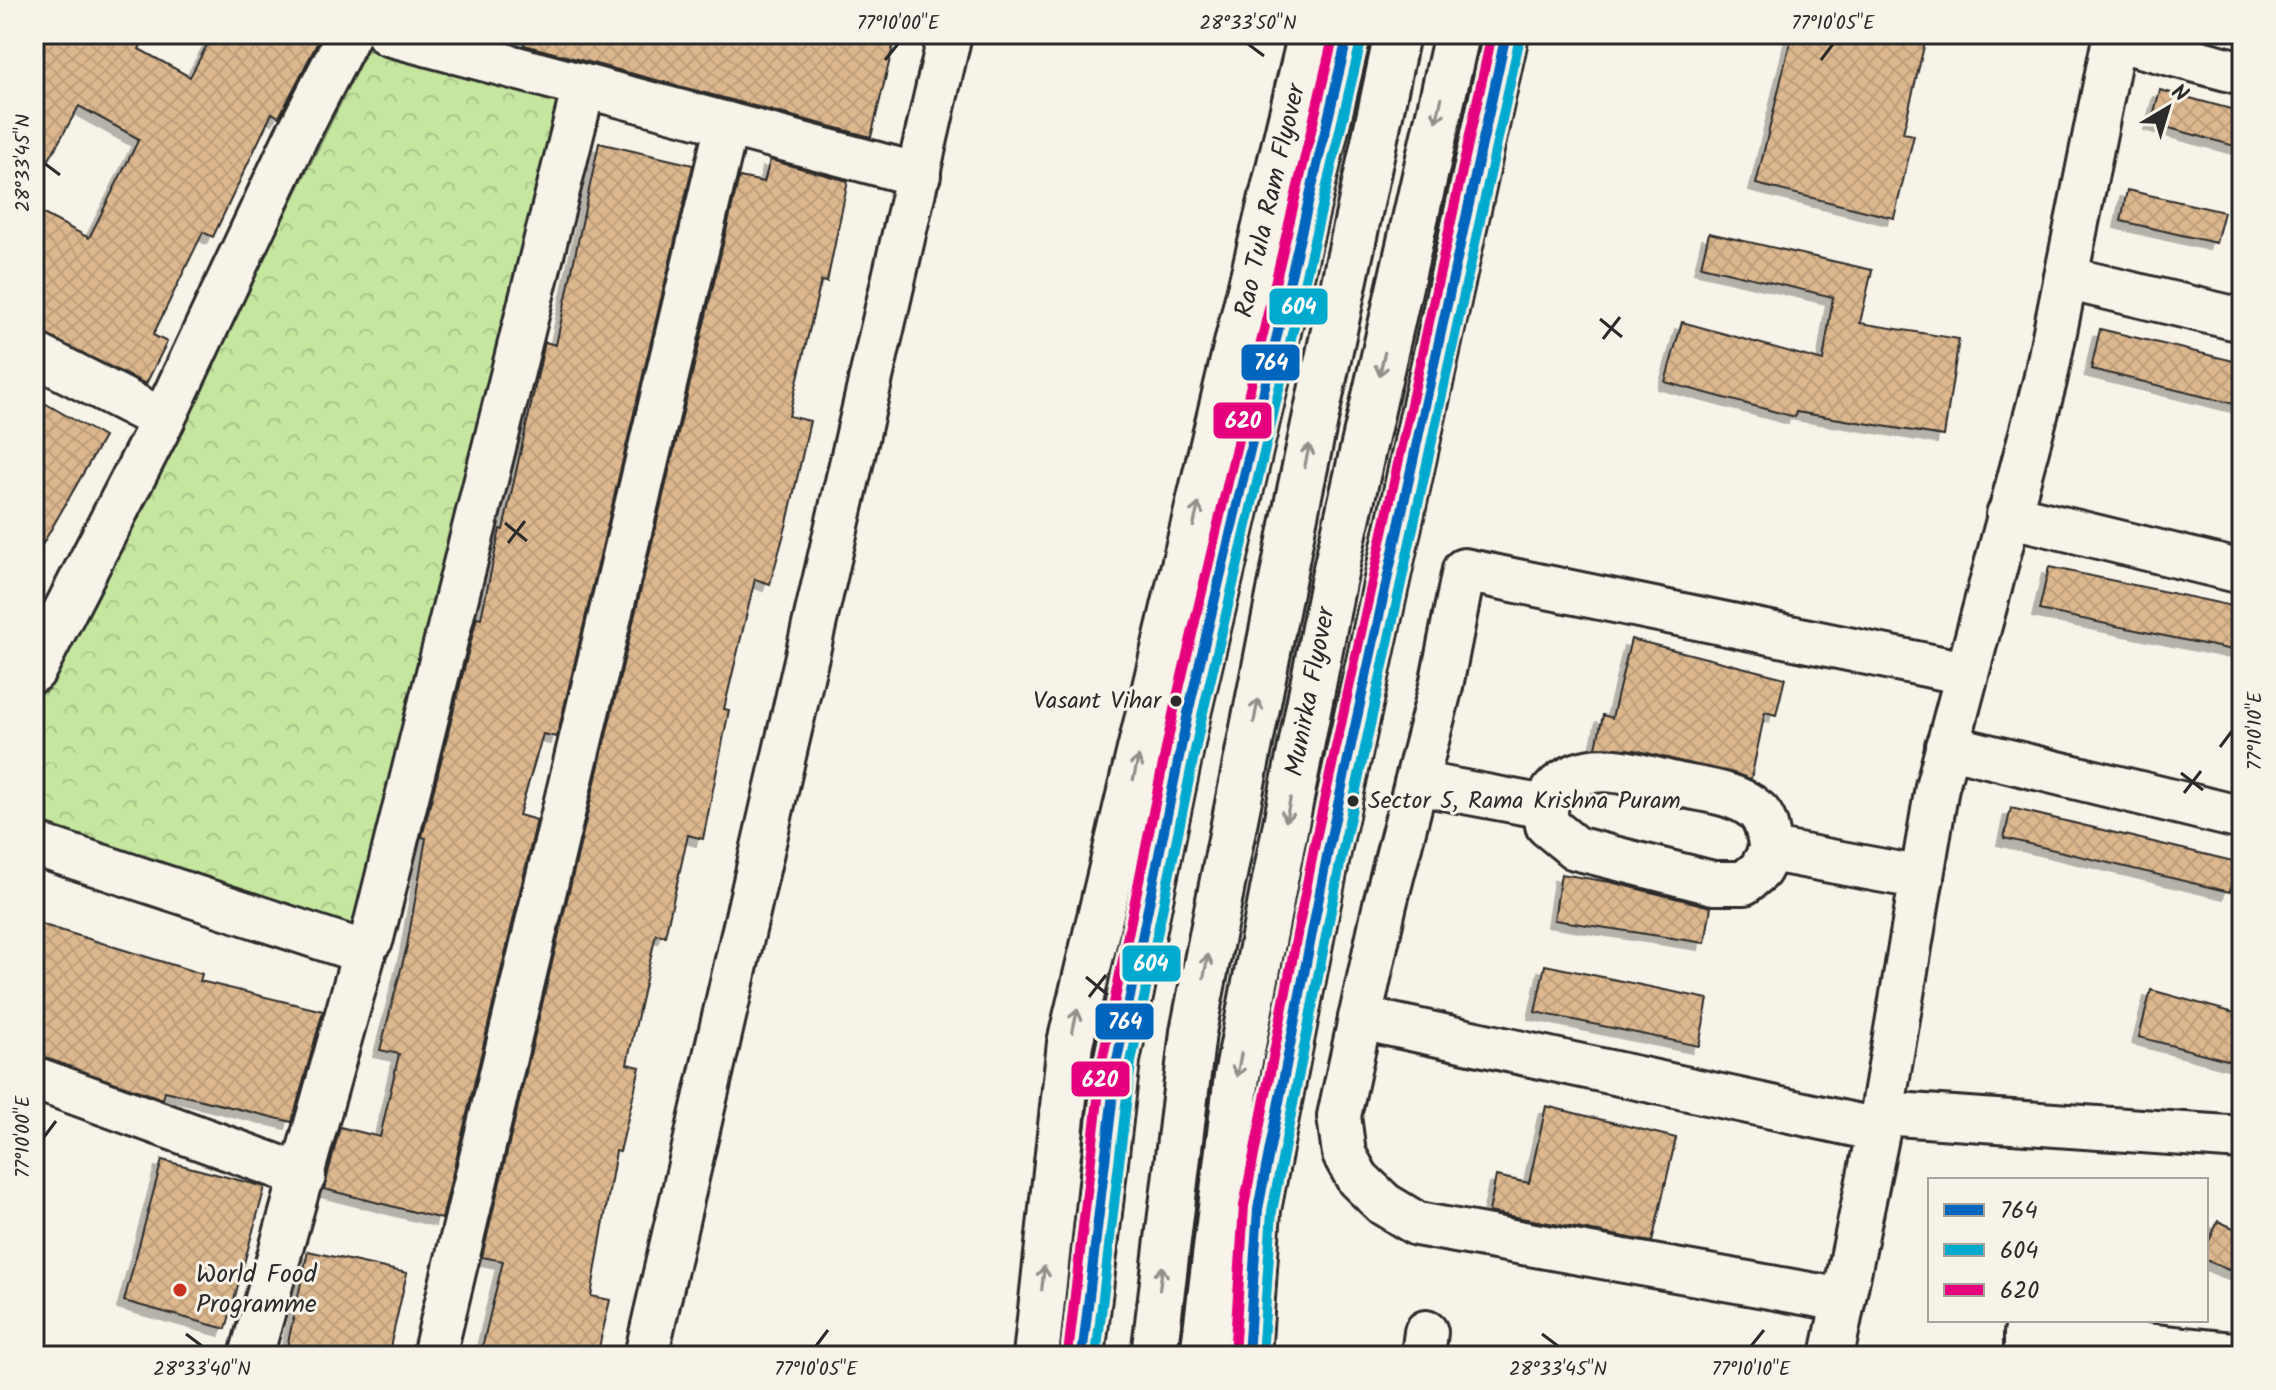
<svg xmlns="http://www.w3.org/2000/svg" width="2276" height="1390" viewBox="0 0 2276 1390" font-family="Kalam,sans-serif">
<defs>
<pattern id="park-crowns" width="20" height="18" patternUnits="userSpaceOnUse" patternTransform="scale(2)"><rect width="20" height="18" fill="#c5e69f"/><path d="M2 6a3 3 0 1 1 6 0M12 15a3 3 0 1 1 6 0" fill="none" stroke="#a9c589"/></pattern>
<pattern id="building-cross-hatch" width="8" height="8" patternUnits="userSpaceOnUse" patternTransform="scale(2)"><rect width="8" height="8" fill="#ddb88e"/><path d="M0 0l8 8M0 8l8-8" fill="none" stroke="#be9e7b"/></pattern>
<filter id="shadow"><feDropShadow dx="-7" dy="7" stdDeviation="0" flood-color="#0004"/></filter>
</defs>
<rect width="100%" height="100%" fill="#f7f3e8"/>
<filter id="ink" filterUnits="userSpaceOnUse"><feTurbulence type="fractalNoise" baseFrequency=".0125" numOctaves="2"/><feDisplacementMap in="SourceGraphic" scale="16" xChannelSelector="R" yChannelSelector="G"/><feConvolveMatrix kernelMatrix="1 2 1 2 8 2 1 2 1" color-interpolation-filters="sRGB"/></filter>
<g filter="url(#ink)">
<polygon fill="url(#park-crowns)" stroke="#788865" stroke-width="2" points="367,50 560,93 363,935 34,828 34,696 214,357"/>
<g fill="url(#building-cross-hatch)" stroke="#2b2b2b" stroke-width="2" filter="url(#shadow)">
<polygon points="34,34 147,34 139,49 190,77 213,34 322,34 279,117 272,113 213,237 203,232 153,335 167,342 146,384 34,330 34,209 89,238 139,139 79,106 34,186"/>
<polygon points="525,34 896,34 871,137 524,45"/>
<polygon points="1792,34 1927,34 1903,133 1914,135 1894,218 1756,184"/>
<polygon points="2160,90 2242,112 2242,148 2151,123"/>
<polygon points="599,143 693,165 557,737 543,734 519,815 537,820 442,1219 324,1189 340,1127 380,1137 399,1054 380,1050 407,946 426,838 422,837 477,617 481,618 500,529 503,530 545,342 556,345"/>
<polygon points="770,160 848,181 827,282 821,281 789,416 810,421 787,523 770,584 755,579 724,709 729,710 703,839 688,835 665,936 656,934 627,1064 640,1067 620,1152 616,1151 591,1296 610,1300 597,1356 480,1356 503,1261 482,1257 739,177 764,182"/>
<polygon points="2127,190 2224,212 2216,243 2121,221"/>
<polygon points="1709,233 1872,270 1860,323 1959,339 1944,436 1796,412 1795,417 1665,382 1682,322 1823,361 1833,297 1701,266"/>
<polygon points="2100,329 2242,363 2242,406 2091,369"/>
<polygon points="34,397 104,437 34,559"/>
<polygon points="2049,567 2242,608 2242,652 2039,610"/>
<polygon points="1631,639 1785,678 1776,715 1765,712 1751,779 1635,750 1596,747 1603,715 1612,718"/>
<polygon points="2011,808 2237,862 2230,892 2004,838"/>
<polygon points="1561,874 1610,882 1711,907 1705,943 1554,920"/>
<polygon points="34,922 202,974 200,981 323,1011 292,1122 165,1091 163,1099 34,1055"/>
<polygon points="1545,965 1708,999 1699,1046 1535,1012"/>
<polygon points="2151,990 2242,1015 2242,1064 2139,1037"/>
<polygon points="1546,1106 1676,1138 1652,1242 1489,1212 1496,1176 1529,1183"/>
<polygon points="162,1160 265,1187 226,1329 124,1301"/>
<polygon points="2218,1221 2242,1232 2242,1276 2206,1260 2206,1248"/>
<polygon points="308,1251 407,1273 388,1356 285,1356"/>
</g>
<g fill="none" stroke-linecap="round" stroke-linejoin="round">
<g stroke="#2b2b2b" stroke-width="48">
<g id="street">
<polyline points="388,34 919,175"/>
<polyline points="2114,39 2242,73"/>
<polyline points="2066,278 2242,320"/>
<polyline points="34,354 163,420"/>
<polyline points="2008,515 2242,572"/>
<polyline points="34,671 163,420 296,137 349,34"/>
<polyline points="1947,746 2242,818"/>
<polyline points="1416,783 1545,807"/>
<polyline points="34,844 351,948 366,946 372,938 584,86"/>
<path d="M1771,850C1768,836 1768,820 1756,810C1736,792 1701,790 1675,784C1635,775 1592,757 1558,786C1545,798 1545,809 1547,825L1575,848L1713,883H1744L1760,870L1771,850L1922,878"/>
<polyline points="1360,1018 1878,1130"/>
<polyline points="34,1078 304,1176"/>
<polyline points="1882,1113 1937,787 2045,381 2115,34"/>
<polyline points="1843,1300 1417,1224 1384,1204 1358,1179 1344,1154 1339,1116 1385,904 1441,686 1464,570 1965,673"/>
<polyline points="251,1356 366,946"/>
<polyline points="434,1356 727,124"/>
<polyline points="646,1356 950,34"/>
<polyline points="1423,1356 1426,1332"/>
<polyline points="1832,1356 1882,1113 2242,1138"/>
<polyline points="2026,1356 2026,1333 2242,1355"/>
</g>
</g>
<g stroke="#2b2b2b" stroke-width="50">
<g id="secondary">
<polyline points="1082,1356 1117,1060 1188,713 1348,34"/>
<polyline points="1248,1356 1258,1209 1329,846 1506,34"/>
</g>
</g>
<g stroke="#2b2b2b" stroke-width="50">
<g id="primary">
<polyline points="1154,1356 1193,1032 1298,500 1397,34"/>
<polyline points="1203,1356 1237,1076 1333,582 1457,34"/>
</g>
</g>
<g stroke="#2b2b2b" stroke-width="50">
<polyline id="highway" points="1036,1356 1070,1043 1311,34"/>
</g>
<use href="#street" stroke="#f7f3e8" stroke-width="42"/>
<use href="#secondary" stroke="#f7f3e8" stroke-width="44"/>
<use href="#primary" stroke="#f7f3e8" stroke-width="44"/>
<use href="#highway" stroke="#f7f3e8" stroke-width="44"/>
<g stroke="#f7f3e8" stroke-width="16">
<g id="bus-1">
<polyline points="1082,1356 1117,1060 1188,713 1348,34"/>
<polyline points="1248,1356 1258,1209 1329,846 1506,34"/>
</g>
</g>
<g stroke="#f7f3e8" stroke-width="16">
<g id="bus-2">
<polyline points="1096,1356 1131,1062 1202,716 1362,37"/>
<polyline points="1262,1356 1272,1211 1343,849 1520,37"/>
</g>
</g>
<g stroke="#f7f3e8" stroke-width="16">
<g id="bus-3">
<polyline points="1068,1354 1103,1057 1174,710 1334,34"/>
<polyline points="1234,1355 1244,1206 1315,843 1492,34"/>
</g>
</g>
<use href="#bus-1" stroke="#0065bd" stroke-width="10"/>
<use href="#bus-2" stroke="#00a9ce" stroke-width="10"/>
<use href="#bus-3" stroke="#e5007d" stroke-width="10"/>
</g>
<defs><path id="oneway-shaft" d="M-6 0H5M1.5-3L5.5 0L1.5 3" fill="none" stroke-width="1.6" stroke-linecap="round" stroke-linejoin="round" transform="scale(2)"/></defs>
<g stroke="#918f8a">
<use href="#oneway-shaft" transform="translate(1439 110) rotate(103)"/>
<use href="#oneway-shaft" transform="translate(1382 364) rotate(103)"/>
<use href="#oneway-shaft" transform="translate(1307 456) rotate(-78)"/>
<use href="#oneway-shaft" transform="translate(1196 515) rotate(-77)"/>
<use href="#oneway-shaft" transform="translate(1256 711) rotate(-79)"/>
<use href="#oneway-shaft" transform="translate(1136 768) rotate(-77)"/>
<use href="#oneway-shaft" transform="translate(1288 810) rotate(101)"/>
<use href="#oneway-shaft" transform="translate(1206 966) rotate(-79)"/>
<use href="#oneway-shaft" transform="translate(1075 1021) rotate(-77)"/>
<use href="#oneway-shaft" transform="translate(1239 1065) rotate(101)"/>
<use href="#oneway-shaft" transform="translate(1043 1278) rotate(-84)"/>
<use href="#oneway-shaft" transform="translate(1161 1278) rotate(-83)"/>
</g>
</g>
<path fill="none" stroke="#2b2b2b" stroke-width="3" d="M1248,44L1264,56M885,60L898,44M1821,60L1833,44M44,163L60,175M1600,319L1622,337M1603,339L1620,317M505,523L527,541M508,543L525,521M2220,747L2232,731M2181,773L2203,790M2184,793L2201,771M1086,977L1108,995M1089,997L1106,975M44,1137L56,1121M186,1334L202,1346M1542,1334L1558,1346M816,1346L828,1330M1751,1346L1764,1330"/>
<g fill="#2b2b2b" stroke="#f7f3e8" stroke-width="3">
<circle cx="1176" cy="701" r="7"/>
<circle cx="1353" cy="801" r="7"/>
</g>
<circle fill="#c8321e" stroke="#f7f3e8" stroke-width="3" cx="180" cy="1290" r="8"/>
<g text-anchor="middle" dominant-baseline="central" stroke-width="6" stroke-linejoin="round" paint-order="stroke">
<g font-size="24" fill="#2b2b2b" stroke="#f7f3e8" text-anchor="end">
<text x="1161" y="701">Vasant Vihar</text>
<text x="1368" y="801" text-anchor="start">Sector 5, Rama Krishna Puram</text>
</g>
<g font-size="26" fill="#2b2b2b" stroke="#f7f3e8">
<text transform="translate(1271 201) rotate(-77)">Rao Tula Ram Flyover</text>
<text transform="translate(1311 692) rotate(-79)">Munirka Flyover</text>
</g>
<g font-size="26" fill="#2b2b2b" stroke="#f7f3e8" text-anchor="start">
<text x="196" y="1275">World Food<tspan x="196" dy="30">Programme</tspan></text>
</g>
</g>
<g stroke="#f7f3e8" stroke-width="3">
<rect x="1268" y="287" width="61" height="39" rx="8" fill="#00a9ce"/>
<rect x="1240" y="343" width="61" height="39" rx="8" fill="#0065bd"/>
<rect x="1212" y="401" width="61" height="39" rx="8" fill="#e5007d"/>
<rect x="1121" y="944" width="61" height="39" rx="8" fill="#00a9ce"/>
<rect x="1094" y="1002" width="61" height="39" rx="8" fill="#0065bd"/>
<rect x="1070" y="1060" width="61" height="38" rx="8" fill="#e5007d"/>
</g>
<g font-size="22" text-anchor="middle" font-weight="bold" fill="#fff">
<text x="1299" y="314">604</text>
<text x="1271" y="370">764</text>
<text x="1243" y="428">620</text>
<text x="1151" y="971">604</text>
<text x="1125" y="1029">764</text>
<text x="1100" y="1087">620</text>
</g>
<rect width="2276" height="1390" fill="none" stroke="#f7f3e8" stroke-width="88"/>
<rect x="1928" y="1178" width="280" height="144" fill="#f7f3e8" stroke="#a5a39c" stroke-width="2"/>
<rect x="1944" y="1204" width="40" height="12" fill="#0065bd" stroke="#a5a39c" stroke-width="2"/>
<text x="2000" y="1218" font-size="24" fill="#2b2b2b">764</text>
<rect x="1944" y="1244" width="40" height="12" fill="#00a9ce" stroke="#a5a39c" stroke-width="2"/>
<text x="2000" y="1258" font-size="24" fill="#2b2b2b">604</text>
<rect x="1944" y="1284" width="40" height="12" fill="#e5007d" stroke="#a5a39c" stroke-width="2"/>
<text x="2000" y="1298" font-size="24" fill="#2b2b2b">620</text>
<g transform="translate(2168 108) rotate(38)" stroke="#f7f3e8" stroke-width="6" paint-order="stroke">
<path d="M0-6L14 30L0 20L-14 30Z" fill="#2b2b2b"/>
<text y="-12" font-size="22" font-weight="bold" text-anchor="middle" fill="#2b2b2b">N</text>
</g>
<rect x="44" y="44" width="2188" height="1302" fill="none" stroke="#2b2b2b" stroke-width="3"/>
<g font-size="20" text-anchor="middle" fill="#2b2b2b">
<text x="898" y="29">77°10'00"E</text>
<text x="1248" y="29">28°33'50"N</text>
<text x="1833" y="29">77°10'05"E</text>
<text transform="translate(22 163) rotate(-90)" y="7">28°33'45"N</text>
<text transform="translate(2254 731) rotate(-90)" y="7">77°10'10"E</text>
<text transform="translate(22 1137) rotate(-90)" y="7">77°10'00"E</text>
<text x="202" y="1375">28°33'40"N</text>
<text x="816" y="1375">77°10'05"E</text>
<text x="1558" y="1375">28°33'45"N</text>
<text x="1751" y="1375">77°10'10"E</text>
</g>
</svg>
